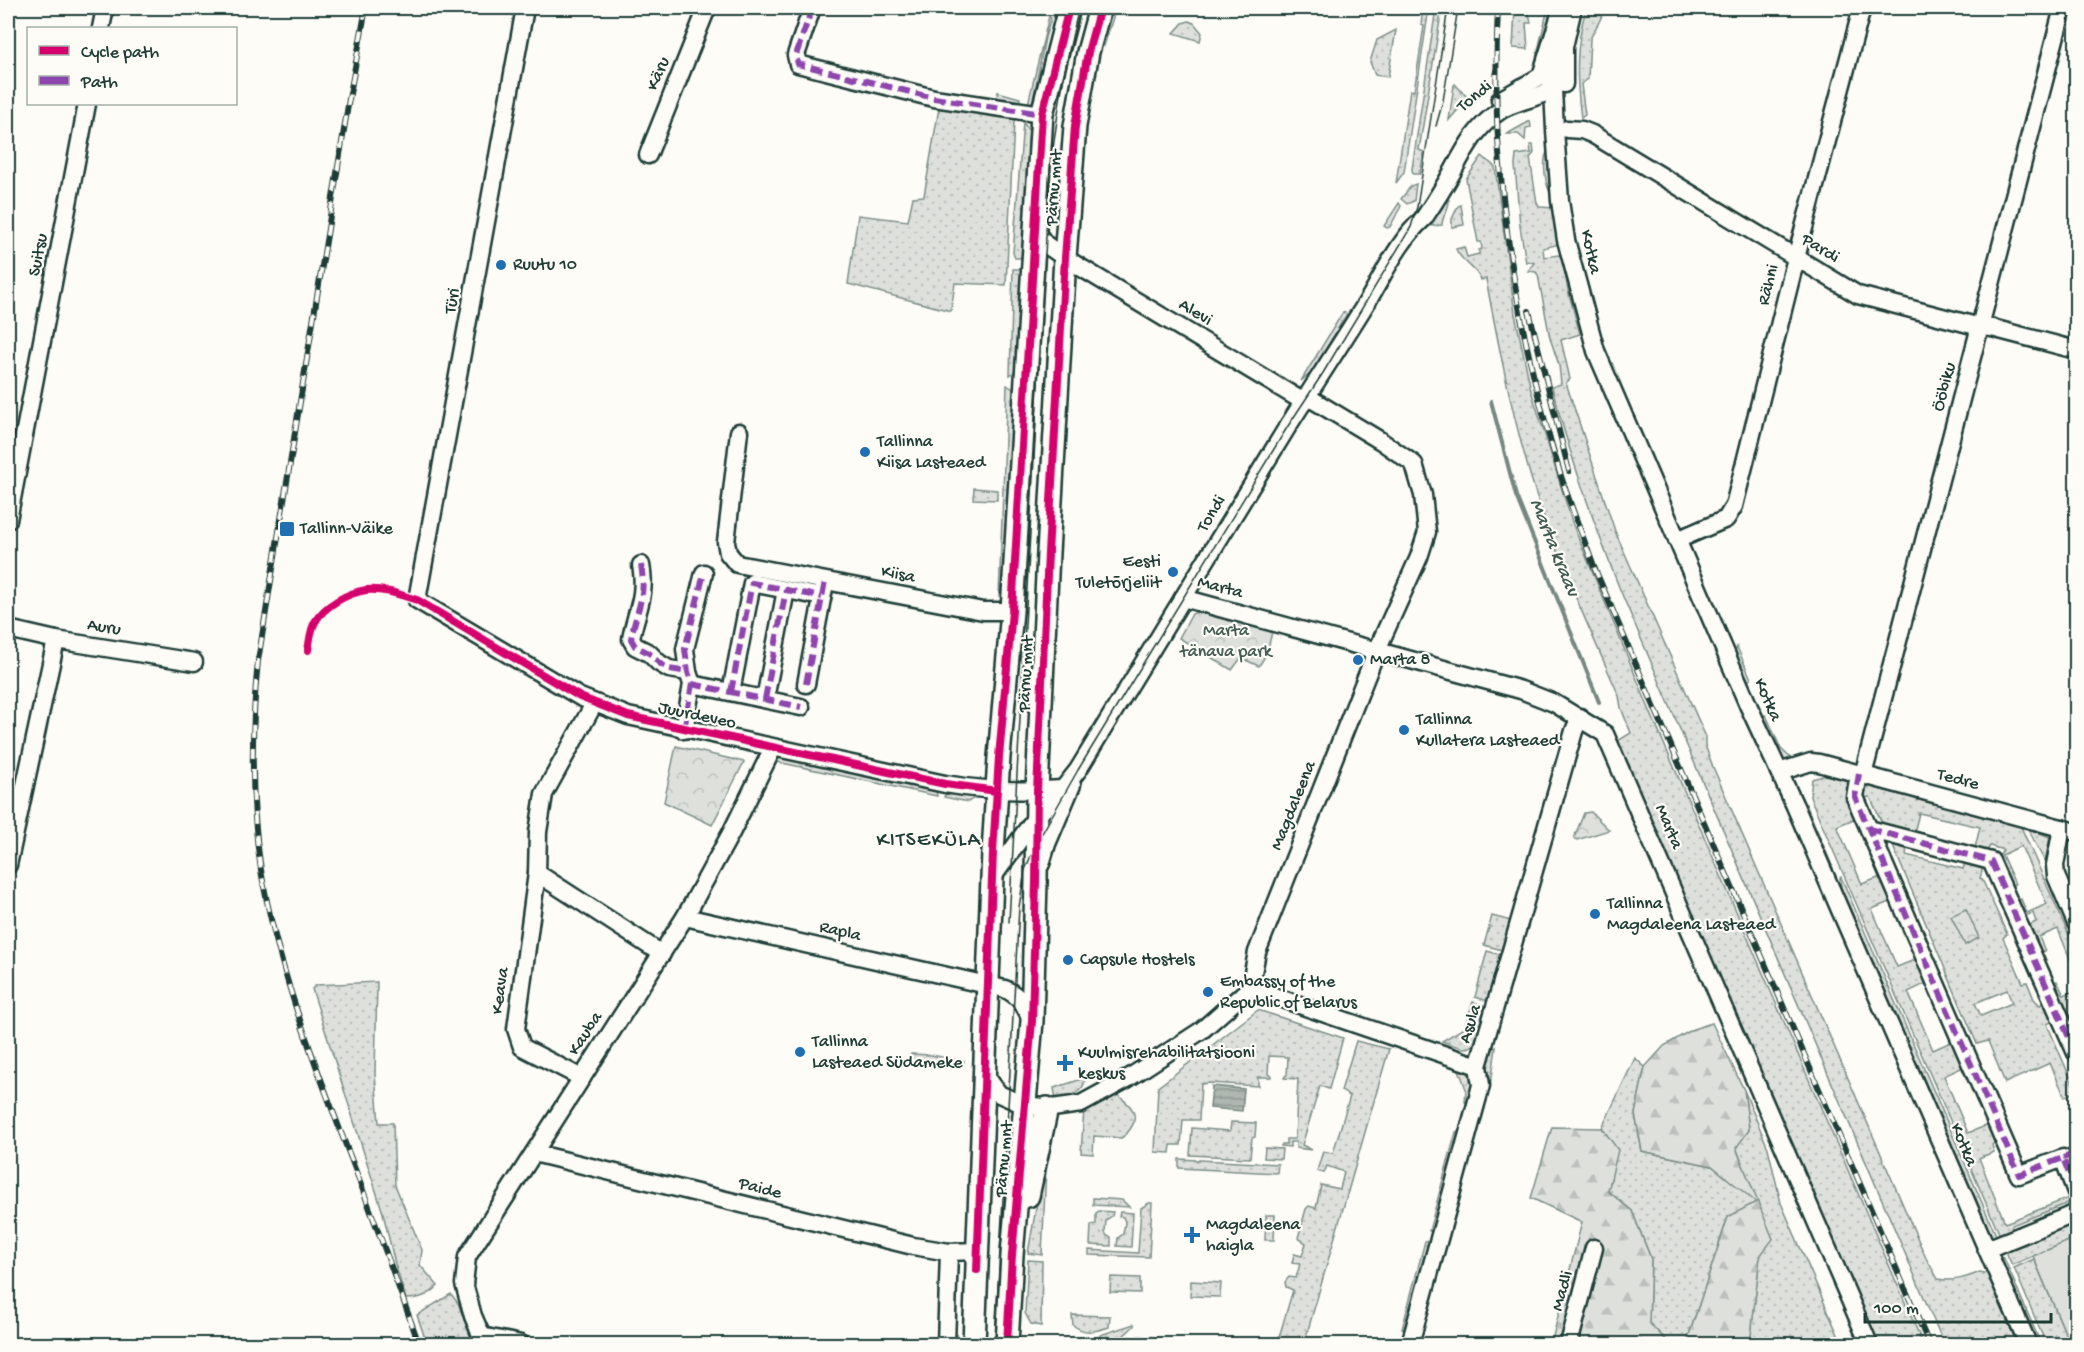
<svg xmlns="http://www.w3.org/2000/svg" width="2084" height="1352" viewBox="0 0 2084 1352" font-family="'Gochi Hand',sans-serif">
<defs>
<pattern id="grass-dots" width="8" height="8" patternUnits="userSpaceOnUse" patternTransform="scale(1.5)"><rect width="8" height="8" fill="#dde0db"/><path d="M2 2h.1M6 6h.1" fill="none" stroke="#bdc1bd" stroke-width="1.8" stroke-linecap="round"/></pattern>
<pattern id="forest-firs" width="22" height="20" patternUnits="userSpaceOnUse" patternTransform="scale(1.5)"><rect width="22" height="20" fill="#dde0db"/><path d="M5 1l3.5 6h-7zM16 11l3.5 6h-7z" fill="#bdc1bd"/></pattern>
<pattern id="park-crowns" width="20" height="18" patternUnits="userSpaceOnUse" patternTransform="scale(1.5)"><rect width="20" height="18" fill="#dde0db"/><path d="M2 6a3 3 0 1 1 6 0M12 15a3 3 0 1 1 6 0" fill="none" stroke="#bdc1bd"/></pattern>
<pattern id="water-rules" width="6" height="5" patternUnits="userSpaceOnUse" patternTransform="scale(1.5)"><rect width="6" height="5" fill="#aeb8b1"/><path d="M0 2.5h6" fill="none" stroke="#8d9791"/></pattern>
</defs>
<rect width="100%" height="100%" fill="#fdfcf7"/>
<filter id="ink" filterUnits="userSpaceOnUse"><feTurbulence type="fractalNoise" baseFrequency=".0167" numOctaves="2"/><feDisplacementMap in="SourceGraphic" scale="12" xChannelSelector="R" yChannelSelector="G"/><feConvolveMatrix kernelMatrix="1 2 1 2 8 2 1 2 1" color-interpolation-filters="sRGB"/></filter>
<g filter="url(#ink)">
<g fill="url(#grass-dots)" stroke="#7e8e88" stroke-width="1.5" fill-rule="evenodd">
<polygon points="1109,8 1116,8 1104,46 1100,40"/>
<polygon points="1423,8 1429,8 1404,172 1396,183 1410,90 1414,91 1424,26 1421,25"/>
<polygon points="1436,8 1442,8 1419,150 1424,152 1420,174 1413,174 1412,169"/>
<polygon points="1515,8 1528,8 1531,23 1526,23 1528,49 1513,48"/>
<polygon points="1548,8 1553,8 1536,71 1534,67"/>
<path d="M1591,8L1602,16L1590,39L1588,79L1581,84L1585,115L1581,118C1576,80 1575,46 1586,9Z"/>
<polygon points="1049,16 1051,18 1045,38 1034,95 1032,103 1027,108"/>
<polygon points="1189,21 1194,23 1202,33 1200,41 1174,33 1183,23"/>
<polygon points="1396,30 1388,77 1375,75 1370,62 1377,40"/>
<polygon points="1455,84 1468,98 1449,120 1454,85"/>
<polygon points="953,91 996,101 998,92 1020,98 1014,122 1006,285 955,283 951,311 848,284 858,215 908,221 913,197 924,196 941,96 950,98"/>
<polygon points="1530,121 1531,127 1526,128 1525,140 1518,134 1507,134"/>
<polygon points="1023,122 1029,131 1023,254 1020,258 1015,258 1013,253"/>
<path d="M1530,145H1533L1534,153L1530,158L1537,203L1540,207L1554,208L1560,244L1543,248L1544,257L1559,255L1562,257L1568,290L1580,334L1561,340L1570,379L1566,383L1615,531L1705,735V745L1713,767L1926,1258L1938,1279C1953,1282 1966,1278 1980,1272L1988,1274L2017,1344H1944L1621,592C1594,524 1570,457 1552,387L1561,384L1559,365L1550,338L1538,275L1536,272L1528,271L1534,263L1528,261L1526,263L1520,226L1515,165L1516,155L1531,153Z"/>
<path d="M1547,152H1549L1552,195C1545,186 1542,162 1547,152Z"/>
<path d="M1482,156L1495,167L1515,314L1531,390L1573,525L1655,723L1923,1344H1877L1616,742L1631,733L1621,708L1619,696C1590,630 1560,565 1537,497C1514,426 1500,353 1486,279L1481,280C1476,267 1460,261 1456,249L1464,247L1467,257L1479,254V250L1482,249L1481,242H1478L1466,179Z"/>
<polygon points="1416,184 1414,201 1407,204 1401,199 1411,186"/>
<path d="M1449,200C1450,208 1442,216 1442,225L1432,226C1431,216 1442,206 1449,200Z"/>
<polygon points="1399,203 1401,206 1390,227 1387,228 1384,226"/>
<polygon points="1461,205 1464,225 1452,227 1452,219 1458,206"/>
<polygon points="1013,269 1022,269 1017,370 1010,375"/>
<polygon points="1343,312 1347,314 1311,373 1301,381"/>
<polygon points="1007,385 1016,391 1006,563 999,597"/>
<polygon points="974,488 997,490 997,500 973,499"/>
<polygon points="1737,647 1751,679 1746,682 1734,655"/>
<polygon points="1766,715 1781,749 1793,760 1787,761 1781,758 1761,717"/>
<polygon points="778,756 934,789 936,791 937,796 773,761"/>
<polygon points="1826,775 1856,783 1856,818 1837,826 1862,884 1881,877 1892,901 1872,909 1897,967 1917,959 1927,983 1908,992 1933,1050 1953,1041 1963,1067 1944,1076 1968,1133 1988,1125 1983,1112 1999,1138 1992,1145 1994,1152 1979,1158 2005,1223 2071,1197 2076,1200 2012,1225 2008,1237 2002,1240 1810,797 1812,779"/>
<polygon points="1864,785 2021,827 2076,951 2076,974 2058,929 2039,937 2045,951 2040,953 2027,926 2036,922 2033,913 2025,916 2022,915 2016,901 2021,899 2027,913 2047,904 2021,846 2002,855 2015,884 2010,886 1998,858 2003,850 1990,846 1985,854 1960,848 1961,844 1975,848 1980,827 1919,813 1914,833 1884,827 1870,797 1862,798"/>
<polygon points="947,792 974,796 974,798 968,802 944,797"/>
<polygon points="1806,804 1833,868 1836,885 1802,805"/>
<polygon points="2029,829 2050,837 2045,862 2029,831"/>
<path d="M1883,838L1902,843V846L1907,848L1906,855L1963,869L1966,860L1983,867L1980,878L1982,879L2007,934L2003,938L2023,983L2027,982L2034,999L2040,1005L2051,1000L2057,1019L2047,1024L2076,1091L2065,1097L2050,1063L2005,1083L1988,1041L1977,1044L1892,844L1886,846ZM2007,990L2012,1003L1981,1016L1975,1003Z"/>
<polygon points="1841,877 1996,1235 1997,1240 1992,1237 1841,888 1840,878"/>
<polygon points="1492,916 1511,921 1502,950 1484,945"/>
<polygon points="1487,951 1501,955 1488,1001 1475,997"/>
<polygon points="2057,981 2064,995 2076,990 2076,1019 2074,1020 2076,1035 2053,983"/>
<path d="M377,982L375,1074L379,1123H393L395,1185L422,1250L420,1265L438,1286C430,1295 419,1299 406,1299L395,1264L383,1213L312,989L316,985Z"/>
<path d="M1473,1002L1486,1006C1484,1017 1481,1047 1466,1048C1459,1048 1449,1043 1442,1041L1464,1028Z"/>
<polygon points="1258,1010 1343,1038 1329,1089 1320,1086 1302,1145 1312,1150 1296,1148 1296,1142 1290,1142 1290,1147 1281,1146 1282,1144 1286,1144 1286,1139 1295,1139 1298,1079 1284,1078 1285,1076 1287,1075 1288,1057 1269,1056 1268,1074 1271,1075 1271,1077 1258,1077 1258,1086 1210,1083 1201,1084 1199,1120 1183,1120 1181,1145 1171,1145 1170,1153 1155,1152 1158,1087"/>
<polygon points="1356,1041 1389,1049 1304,1344 1277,1344 1293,1290 1286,1287 1285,1282 1289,1277 1296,1278 1300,1264 1292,1263 1294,1254 1302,1256 1306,1243 1298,1238 1306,1209 1309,1206 1316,1208 1321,1185 1340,1189 1344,1172 1327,1166 1324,1173 1317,1171 1323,1151 1333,1153 1350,1096 1341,1091"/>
<polygon points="1496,1047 1492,1077 1486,1094 1486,1065 1491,1050"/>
<polygon points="911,1054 931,1055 964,1061 963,1065 959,1066 909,1062"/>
<polygon points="1635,1058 1645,1067 1635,1114 1642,1151 1712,1166 1756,1201 1736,1147 1749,1130 1744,1090 1768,1148 1781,1203 1842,1344 1750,1344 1760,1256 1728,1217 1686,1344 1670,1344 1649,1323 1651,1259 1632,1211 1608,1191 1617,1150 1602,1128"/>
<path d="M1458,1067C1479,1075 1473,1086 1469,1105L1465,1102L1466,1089Z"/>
<path d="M1085,1078C1085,1094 1069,1095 1056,1100L1054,1088Z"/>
<path d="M1118,1095C1122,1099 1131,1105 1133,1111C1138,1121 1129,1133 1121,1138L1094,1136L1093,1154L1081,1153L1084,1109Z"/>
<polygon points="1231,1122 1256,1123 1255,1137 1252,1138 1250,1158 1190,1155 1192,1128 1230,1131"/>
<polygon points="1458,1131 1463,1132 1435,1232 1429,1231 1456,1132"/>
<polygon points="1047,1146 1042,1255 1028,1253"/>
<polygon points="1265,1148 1282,1149 1281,1159 1264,1158"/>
<polygon points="1179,1159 1278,1164 1277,1173 1179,1168"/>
<polygon points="1093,1198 1122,1200 1129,1207 1093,1205"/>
<polygon points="1149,1203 1152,1203 1149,1257 1089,1255 1089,1250 1138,1253 1141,1208"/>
<polygon points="1099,1211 1113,1212 1112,1216 1106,1220 1105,1232 1107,1236 1111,1237 1111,1246 1090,1245 1091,1225 1096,1224 1096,1213"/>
<polygon points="1120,1212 1133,1213 1131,1247 1117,1246 1118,1238 1123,1234 1125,1222 1123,1217 1119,1216"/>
<polygon points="1266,1215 1275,1215 1274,1240 1265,1240"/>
<polygon points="2076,1222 2076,1238 2012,1265 2007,1254 2008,1251"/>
<polygon points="1428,1240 1433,1241 1408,1331 1402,1329 1425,1241"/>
<polygon points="2003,1256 2041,1344 2038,1344 2003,1263"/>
<polygon points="2034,1259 2070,1344 2046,1344 2014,1268"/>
<polygon points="1028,1260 1042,1261 1041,1326 1031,1324 1025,1313"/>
<polygon points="1111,1277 1140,1278 1140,1293 1110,1292"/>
<polygon points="1191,1281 1221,1283 1220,1297 1190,1296"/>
<polygon points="451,1294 458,1303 473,1344 427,1344 417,1315"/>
<path d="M1072,1315L1110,1316L1109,1327C1096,1331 1085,1335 1073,1325Z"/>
<polygon points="1134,1324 1134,1326 1122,1337 1099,1339 1100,1335"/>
<polygon points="1139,1336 1159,1338 1160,1344 1144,1344 1134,1340 1134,1337"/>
</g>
<g fill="url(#forest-firs)" stroke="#7e8e88" stroke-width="1.5">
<polygon points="1712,1023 1744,1090 1749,1130 1736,1148 1773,1239 1760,1256 1750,1344 1686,1344 1728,1217 1756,1202 1712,1166 1642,1151 1635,1114 1645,1067 1664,1046 1693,1029"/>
<polygon points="1552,1127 1602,1128 1618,1150 1608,1191 1632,1211 1651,1259 1649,1323 1670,1344 1551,1344 1582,1222 1531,1198"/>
</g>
<g fill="url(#park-crowns)" stroke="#7e8e88" stroke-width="1.5">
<polygon points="1199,611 1272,632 1267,653 1259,666 1241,658 1232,670 1179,638 1192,614"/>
<polygon points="676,746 744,762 712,825 664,802"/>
<polygon points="1591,812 1609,830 1577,840 1574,838 1584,813"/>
<polygon points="1966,909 1979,938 1965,945 1951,916"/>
</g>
<polygon fill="#dde0db" stroke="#7e8e88" stroke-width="1.5" points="2076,1238 2076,1344 2070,1344 2033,1256"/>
<polygon fill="url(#water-rules)" stroke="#75877f" stroke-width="1.5" points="1212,1086 1244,1089 1242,1111 1210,1108"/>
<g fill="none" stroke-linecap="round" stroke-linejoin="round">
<polyline stroke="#75877f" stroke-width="4" points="1491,401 1516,496 1599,702"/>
<g stroke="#1f3d34" stroke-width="21">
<g id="minor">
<path d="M525,8L417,600L580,697L628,716L945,784C985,791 1022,792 1063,789"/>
<polyline points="812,8 796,55 798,64 934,98 1042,114"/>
<polyline points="101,28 105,8"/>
<polyline points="1551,49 1555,130 1560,201 1566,240 1596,351 1749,707 1795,806 2028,1344"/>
<polyline points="1564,84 1564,47 1573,8"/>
<polyline points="1500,100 1541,76 1562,8"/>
<polyline points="1567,129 1582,130 1592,134 1858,295 1980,327 1992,328 2076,350"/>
<polyline points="648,155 707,8"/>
<polyline points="1034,229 1045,244 1065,258 1304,402"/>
<polyline points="739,432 726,542 728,553 737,564 983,611 1012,611"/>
<polyline points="8,520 87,104"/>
<polyline points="1677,540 1726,519 1734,506 1796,258 1862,8"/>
<path d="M641,565C647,597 636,610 631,639L635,646L649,653L659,663L669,669L688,672"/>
<polyline points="1183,598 1521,690 1554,703 1605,734 1869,1344"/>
<polyline points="8,629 56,640 194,662"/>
<polyline points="692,684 801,707"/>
<polyline points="806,684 824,588"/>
<polyline points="731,692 752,583 822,597"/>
<polyline points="765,699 786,590"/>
<polyline points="684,730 692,684 688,672 685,649 704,573"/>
<polyline points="1779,772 1811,762 1819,763 2076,832"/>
<polyline points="1859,774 1855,797 2019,1175 2063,1158 2076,1192"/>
<polyline points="1863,775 2063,8"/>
<polyline points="2062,828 2055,865 2056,876 2076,923"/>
<polyline points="1869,829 1991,861 2076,1053"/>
<polyline points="1041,864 1047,844 1072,785"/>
<polyline points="8,865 56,640"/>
<polyline points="537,873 662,954"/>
<path d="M992,878L1036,817L1063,789L1078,770L1288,426C1314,385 1341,344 1367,302C1384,274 1399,240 1424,218C1434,203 1444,187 1453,171C1466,147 1477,126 1501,110C1519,99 1543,99 1559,83"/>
<path d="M685,917L1005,989C1020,996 1025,1006 1032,1021"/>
<polyline points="1250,988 1478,1066"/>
<polyline points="985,1075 999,1094 1024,1105 1052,1108 1081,1104 1127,1079 1202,1030 1250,988 1257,952 1376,652 1419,557 1427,532 1423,495 1414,464 1381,441 1308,397"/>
<polyline points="582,1078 522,1047 516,1029 537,873 538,832 544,794 594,704"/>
<polyline points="534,1153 913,1246 949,1252 978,1251"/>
<polyline points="1987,1249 2076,1213"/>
<polyline points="481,1336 521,1344"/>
<polyline points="485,1344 473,1316 464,1284 467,1257 685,917 731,833 773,748"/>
<polyline points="946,1344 949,1252"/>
<polyline points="1410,1344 1478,1097 1481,1085 1478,1066 1574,731 1580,717"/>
<polyline points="1569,1344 1594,1248"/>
</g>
</g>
<g stroke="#1f3d34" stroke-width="26">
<g id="major">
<polyline points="1028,1196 1047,1108"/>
<polyline points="974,1344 993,852 999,757 1012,611 1042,114 1069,8"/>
<polyline points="1007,1344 1012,1255 1032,1021 1036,882 1037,791 1048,553 1065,258 1075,126 1088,52 1100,8"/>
</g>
</g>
<use href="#minor" stroke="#fdfcf7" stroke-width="16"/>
<use href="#major" stroke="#fdfcf7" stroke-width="21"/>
<g stroke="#1f3d34" stroke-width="1.5">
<polyline points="1436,126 1443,101 1458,8"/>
<path d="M1009,922L1049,181C1056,123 1064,65 1079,8"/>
<polyline points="995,1344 1019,907 1025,870 1036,844 1078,770 1288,426 1323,373 1411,227 1417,207 1448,8"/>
</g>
<g stroke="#1f3d34" stroke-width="6">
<g id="rail">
<path d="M366,8L349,99L258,661C251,730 250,800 261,870C277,965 311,1054 345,1143C371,1210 395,1277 419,1344"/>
<path d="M1498,8C1496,56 1495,104 1499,153C1507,261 1528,370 1560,473C1570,505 1583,536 1594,567L1929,1344"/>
<polyline points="1529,311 1569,471"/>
</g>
</g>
<use href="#rail" stroke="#fdfcf7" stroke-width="4" stroke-dasharray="11" stroke-linecap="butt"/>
<g stroke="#8e44ad" stroke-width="6" stroke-dasharray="12 6" stroke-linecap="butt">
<polyline points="812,8 796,55 798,64 934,98 1042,114"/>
<path d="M641,565C647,597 636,610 631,639L635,646L649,653L659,663L669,669L688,672"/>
<polyline points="692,684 801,707"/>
<polyline points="806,684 825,581"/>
<polyline points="731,692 752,583 822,597"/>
<polyline points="765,699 786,590"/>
<polyline points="684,730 692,684 688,672 685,649 704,573"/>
<polyline points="1859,774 1855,797 2019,1175 2063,1158 2076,1192"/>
<polyline points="1869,829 1991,861 2076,1053"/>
<polyline points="2063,1158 2076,1153"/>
</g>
<g stroke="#fdfcf7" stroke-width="11">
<g id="cycleway">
<path d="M308,650C310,641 310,631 315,622C324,606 347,593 366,590C382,588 401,595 417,600L580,697L628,716L945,784L997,791"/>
<polyline points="977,1270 993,852 999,757 1012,611 1042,114 1069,8"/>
<polyline points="1007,1344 1012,1255 1032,1021 1036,882 1037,791 1048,553 1065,258 1075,126 1088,52 1100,8"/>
</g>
</g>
<use href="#cycleway" stroke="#d6006c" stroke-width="8"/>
</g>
</g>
<g fill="#1f6fb2" stroke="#fdfcf7" stroke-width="2">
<circle cx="501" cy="265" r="6"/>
<circle cx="865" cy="452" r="6"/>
<rect x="279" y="521" width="16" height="16" rx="3"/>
<circle cx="1173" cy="572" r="6"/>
<circle cx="1358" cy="660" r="6"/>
<circle cx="1404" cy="730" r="6"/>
<circle cx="1595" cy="914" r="6"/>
<circle cx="1068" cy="960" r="6"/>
<circle cx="1208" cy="992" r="6"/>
<circle cx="800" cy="1052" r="6"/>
<path d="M1062 1054h6v6h6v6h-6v6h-6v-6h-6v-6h6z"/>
<path d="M1189 1226h6v6h6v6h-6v6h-6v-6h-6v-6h6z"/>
</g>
<g text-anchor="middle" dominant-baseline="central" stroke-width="4.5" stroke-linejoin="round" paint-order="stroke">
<g font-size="18" fill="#1f3d34" stroke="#fdfcf7">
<text transform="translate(659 74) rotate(-67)">Käru</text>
<text transform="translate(1475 97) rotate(-39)">Tondi</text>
<text transform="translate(1055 188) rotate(-86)">Pärnu mnt</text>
<text transform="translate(1820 249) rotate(31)">Pardi</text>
<text transform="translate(1590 252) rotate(77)">Kotka</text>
<text transform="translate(39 255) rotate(-79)">Suitsu</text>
<text transform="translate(1769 285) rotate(-76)">Rähni</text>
<text transform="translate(453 301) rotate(-80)">Türi</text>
<text transform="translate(1195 313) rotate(31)">Alevi</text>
<text transform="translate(1945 387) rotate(-75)">Ööbiku</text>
<text transform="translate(1212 514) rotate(-59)">Tondi</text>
<text transform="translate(898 575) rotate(11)">Kiisa</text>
<text transform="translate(1220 588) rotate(15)">Marta</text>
<text transform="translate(104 628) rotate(9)">Auru</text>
<text transform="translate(1027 674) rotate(-87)">Pärnu mnt</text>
<text transform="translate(1767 700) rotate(66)">Kotka</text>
<text transform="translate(697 716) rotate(12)">Juurdeveo</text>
<text transform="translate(1958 780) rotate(15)">Tedre</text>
<text transform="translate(1294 806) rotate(-68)">Magdaleena</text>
<text transform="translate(1668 827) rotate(67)">Marta</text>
<text transform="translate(840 932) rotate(13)">Rapla</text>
<text transform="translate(501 991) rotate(-82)">Keava</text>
<text transform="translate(1471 1024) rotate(-73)">Asula</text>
<text transform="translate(586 1034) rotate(-57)">Kauba</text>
<text transform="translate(1963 1145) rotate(67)">Kotka</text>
<text transform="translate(1005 1159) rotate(-85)">Pärnu mnt</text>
<text transform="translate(760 1189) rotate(14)">Paide</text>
<text transform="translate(1563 1291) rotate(-75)">Madli</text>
</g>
<g font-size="18" fill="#1f3d34" stroke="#fdfcf7" text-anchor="start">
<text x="513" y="265">Ruutu 10</text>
<text x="877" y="442">Tallinna<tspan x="877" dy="21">Kiisa Lasteaed</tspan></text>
<text x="300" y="529">Tallinn-Väike</text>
<text x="1161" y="562" text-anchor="end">Eesti<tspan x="1161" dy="21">Tuletõrjeliit</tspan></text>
<text x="1370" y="660">Marta 8</text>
<text x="1416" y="720">Tallinna<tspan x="1416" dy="21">Kullatera Lasteaed</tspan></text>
<text x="1607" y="904">Tallinna<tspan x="1607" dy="21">Magdaleena Lasteaed</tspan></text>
<text x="1080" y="960">Capsule Hostels</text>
<text x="1220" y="982">Embassy of the<tspan x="1220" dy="21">Republic of Belarus</tspan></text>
<text x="812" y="1042">Tallinna<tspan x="812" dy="21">Lasteaed Südameke</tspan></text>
<text x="1078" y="1053">Kuulmisrehabilitatsiooni<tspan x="1078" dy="21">keskus</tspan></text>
<text x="1206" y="1225">Magdaleena<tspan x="1206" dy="21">haigla</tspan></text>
</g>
<g font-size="18" fill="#455e55" stroke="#fdfcf7">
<text x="1226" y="631">Marta<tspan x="1226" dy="21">tänava park</tspan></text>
</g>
<g font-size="20" font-style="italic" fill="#435c53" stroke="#fdfcf7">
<text transform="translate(1553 548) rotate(68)">Marta kraav</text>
</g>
<g font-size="21" letter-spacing="1.5" fill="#1f3d34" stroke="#fdfcf7">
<text x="929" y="841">KITSEKÜLA</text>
</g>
</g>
<rect width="2084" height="1352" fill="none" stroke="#fdfcf7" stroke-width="30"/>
<rect x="15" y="15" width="2054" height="1322" fill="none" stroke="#1f3d34" stroke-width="2" filter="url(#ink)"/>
<rect x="27" y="27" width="210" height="78" fill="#fdfcf7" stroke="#a4b0a9" stroke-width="1.5"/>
<rect x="39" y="46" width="30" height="9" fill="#d6006c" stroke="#a4b0a9" stroke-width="1.5"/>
<text x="81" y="57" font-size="18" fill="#1f3d34">Cycle path</text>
<rect x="39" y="76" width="30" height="9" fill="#8e44ad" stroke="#a4b0a9" stroke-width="1.5"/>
<text x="81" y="87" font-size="18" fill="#1f3d34">Path</text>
<path d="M1865 1313v9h186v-9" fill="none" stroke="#1f3d34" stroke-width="3"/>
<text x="1874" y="1313" font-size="18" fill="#1f3d34" stroke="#fdfcf7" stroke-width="4.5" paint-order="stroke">100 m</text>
</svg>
